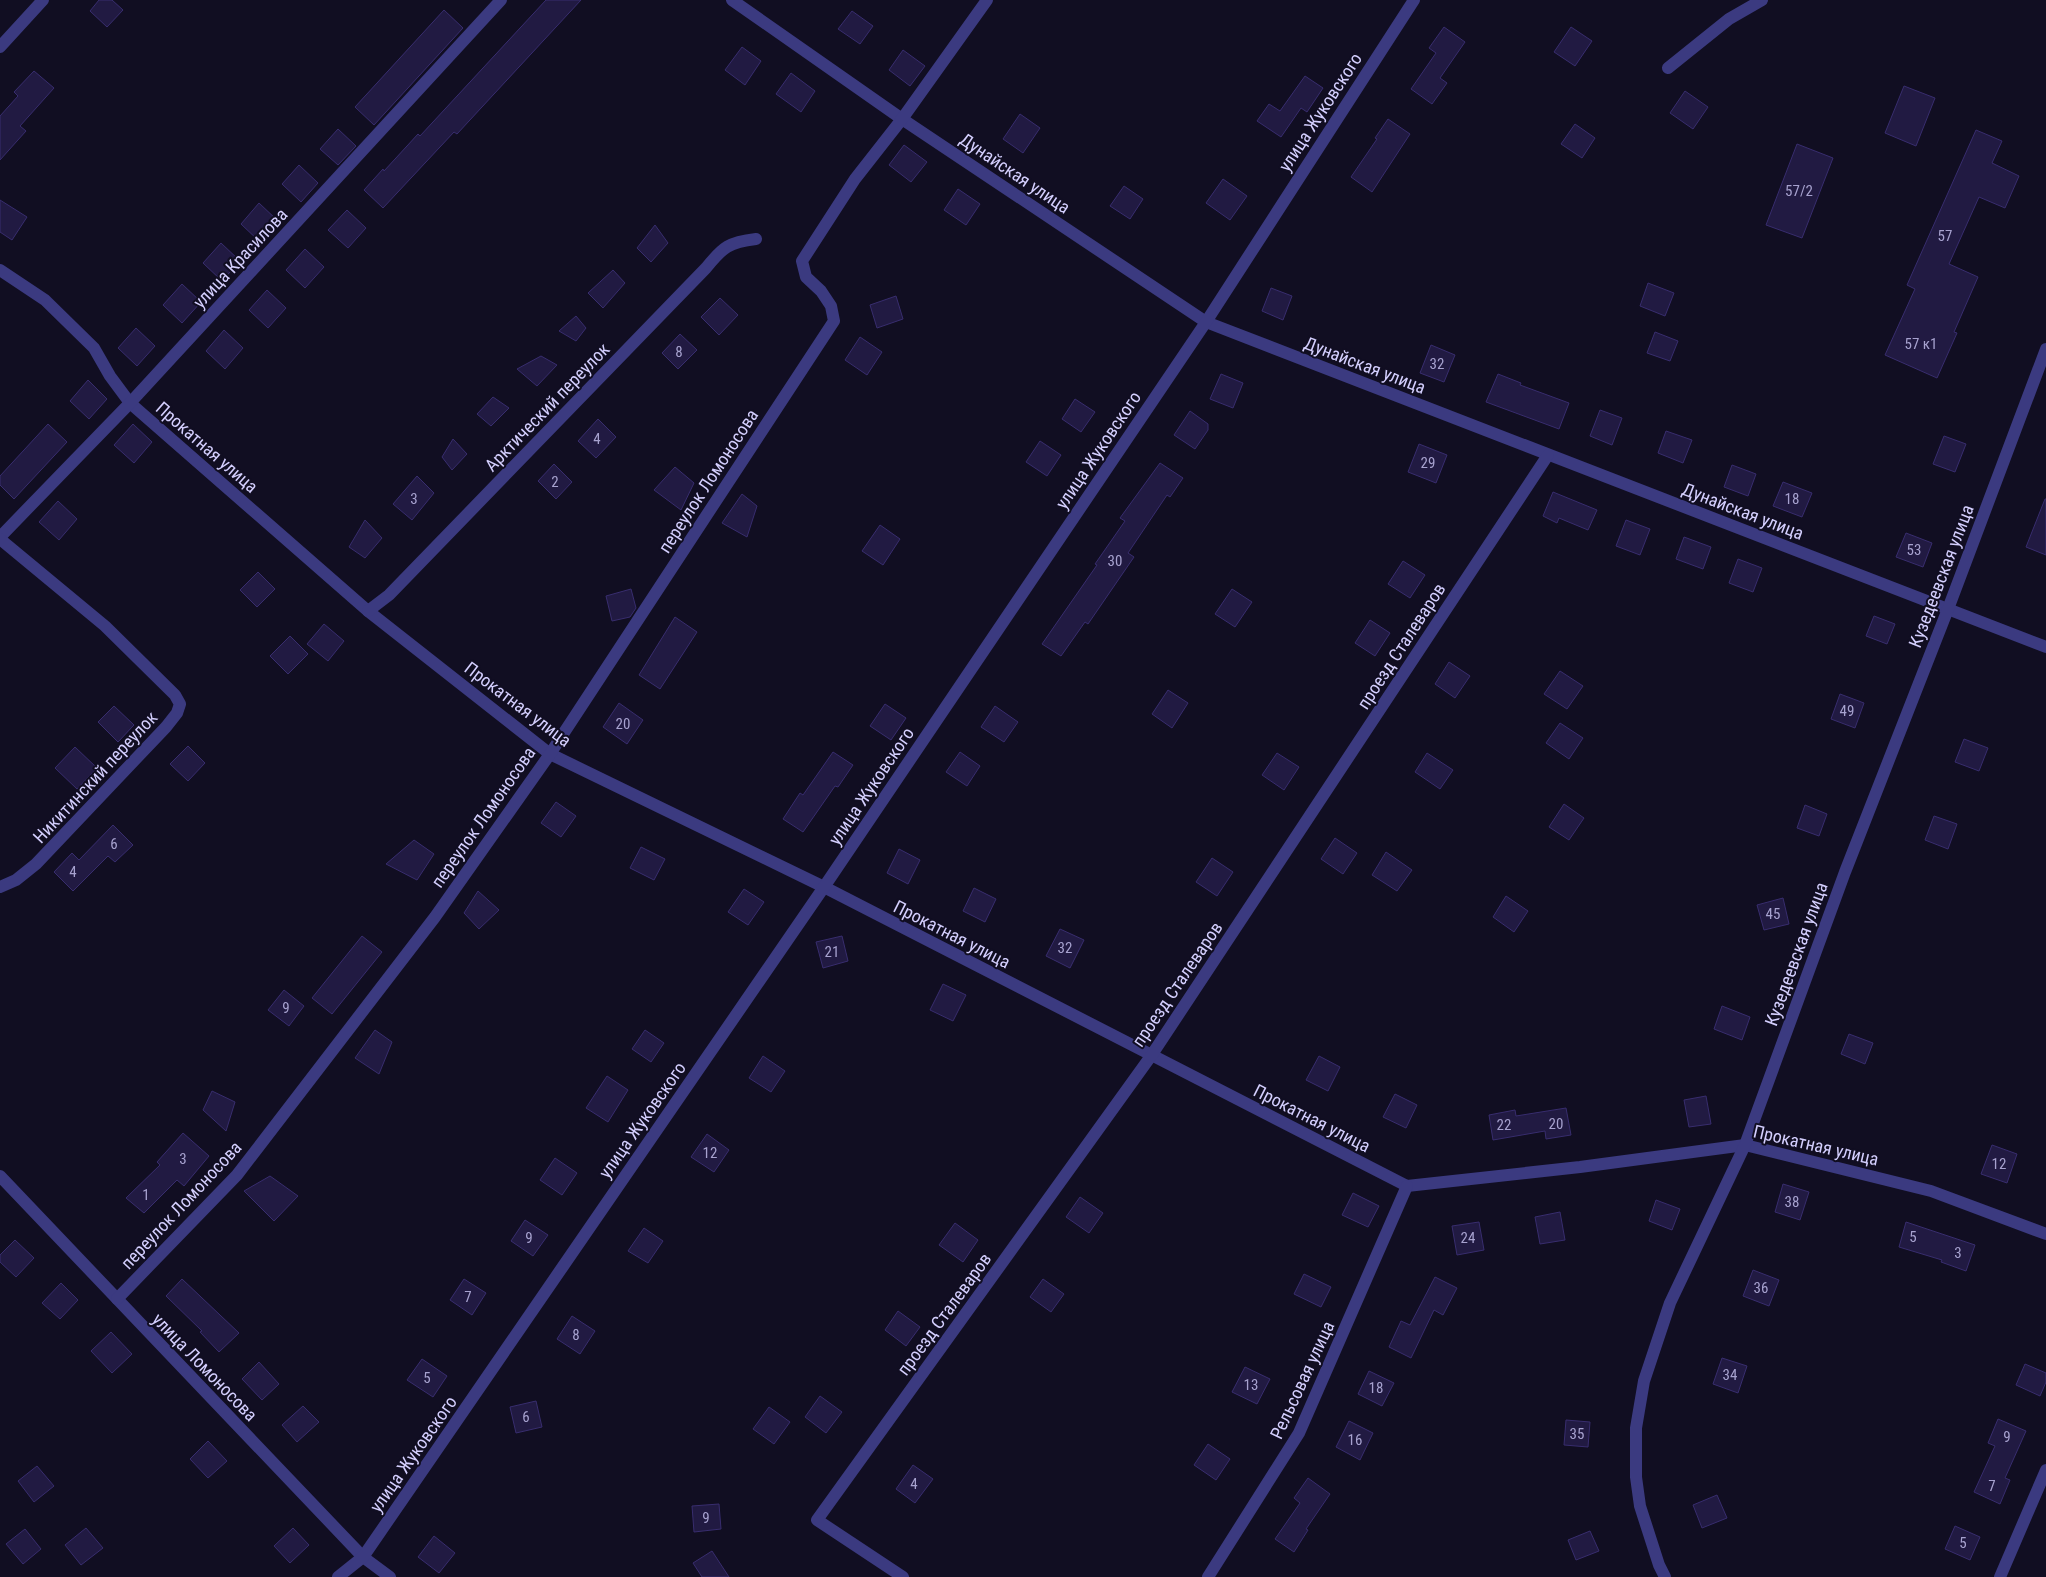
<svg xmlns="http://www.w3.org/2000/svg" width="2046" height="1577" viewBox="0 0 2046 1577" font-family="'Roboto Condensed',sans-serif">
<rect width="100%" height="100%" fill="#110e22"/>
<g fill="#211a42" stroke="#382d6e">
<polygon points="99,0 112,0 123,10 107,27 90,11"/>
<polygon points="546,0 581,0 457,134 454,132 383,208 364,190 383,169 384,171 418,134 420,136"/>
<polygon points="444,10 463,28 374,125 355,107"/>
<polygon points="852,11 873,26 860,44 838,29"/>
<polygon points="1444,27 1465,42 1440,78 1447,83 1432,104 1411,89 1436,53 1429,48"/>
<polygon points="1571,27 1592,41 1575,66 1554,52"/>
<polygon points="742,47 761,61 745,85 725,70"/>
<polygon points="903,50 925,66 910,86 889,70"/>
<polygon points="34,71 54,88 20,126 26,131 0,160 0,116 18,96 14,92"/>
<polygon points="791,73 815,91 801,112 776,94"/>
<polygon points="1305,76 1323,88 1307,112 1301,108 1281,137 1257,121 1269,104 1280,111"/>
<polygon points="1904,86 1935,98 1916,146 1885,133"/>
<polygon points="1685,91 1708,107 1693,129 1670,113"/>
<polygon points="1020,114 1040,128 1023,153 1003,139"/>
<polygon points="1388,119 1410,134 1372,192 1351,177 1377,139 1375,138"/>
<polygon points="1575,124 1595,138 1582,158 1561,144"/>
<polygon points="338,129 356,146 338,165 320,149"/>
<polygon points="1976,130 2002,141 1992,163 2019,176 2005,208 1979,197 1949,264 1978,277 1954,332 1957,333 1937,378 1885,355 1915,289 1907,285"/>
<polygon points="1797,144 1833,158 1802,238 1766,225"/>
<polygon points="904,145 927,162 911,182 889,165"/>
<polygon points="299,165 318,183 301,202 282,184"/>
<polygon points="1223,179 1247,196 1230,220 1206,203"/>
<polygon points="1124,186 1143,199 1130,219 1110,206"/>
<polygon points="958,189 980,204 966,225 944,210"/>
<polygon points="0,200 27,217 12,240 0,232"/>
<polygon points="259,203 278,221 260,242 241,224"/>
<polygon points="347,210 366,228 348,248 328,230"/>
<polygon points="655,225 668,243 651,262 637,248"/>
<polygon points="221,243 240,261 222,281 203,263"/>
<polygon points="305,249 324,267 305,288 286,270"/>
<polygon points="613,270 625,283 603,308 588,293"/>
<polygon points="1648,283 1674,293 1665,316 1640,306"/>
<polygon points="182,284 201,302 182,323 163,305"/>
<polygon points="1271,288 1292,296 1283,320 1262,311"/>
<polygon points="267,290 286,308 268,328 249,310"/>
<polygon points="896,296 903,319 877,328 870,305"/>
<polygon points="720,298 738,315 719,335 701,317"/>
<polygon points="576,316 586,328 576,341 559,331"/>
<polygon points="136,328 155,346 137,366 118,348"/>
<polygon points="224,330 243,348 225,369 206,351"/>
<polygon points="1655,332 1678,341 1670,361 1647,353"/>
<polygon points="680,334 697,350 678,369 662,353"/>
<polygon points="860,337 882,352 867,375 845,360"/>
<polygon points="1431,345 1455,355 1444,382 1420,373"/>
<polygon points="541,356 557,365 537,386 517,369"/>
<polygon points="1221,374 1243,383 1233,408 1210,399"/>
<polygon points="1498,374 1521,383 1520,385 1569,403 1559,429 1486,402"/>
<polygon points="88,380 107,399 89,419 70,401"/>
<polygon points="493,397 509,408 491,426 477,414"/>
<polygon points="1075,399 1095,412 1081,432 1062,419"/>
<polygon points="1600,410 1622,418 1612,445 1590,436"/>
<polygon points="1190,411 1208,424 1208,430 1195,449 1174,435"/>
<polygon points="598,419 616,437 596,458 578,441"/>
<polygon points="48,424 67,442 14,499 0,485 0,476"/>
<polygon points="133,424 152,442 134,463 114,445"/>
<polygon points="1666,431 1692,440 1683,463 1658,453"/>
<polygon points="1944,436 1966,444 1955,472 1933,464"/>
<polygon points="453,439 467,454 452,470 442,457"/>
<polygon points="1040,441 1061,455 1047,476 1026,462"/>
<polygon points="1419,444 1447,455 1436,483 1408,472"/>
<polygon points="1160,463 1183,478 1170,497 1167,495 1128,553 1134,557 1088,624 1085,622 1061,656 1042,644 1097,565 1095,564 1125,521 1120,518"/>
<polygon points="554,464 572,482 556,499 538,481"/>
<polygon points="1732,465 1756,474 1748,496 1724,487"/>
<polygon points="675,467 694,483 681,510 654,490"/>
<polygon points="417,476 434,493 412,520 393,504"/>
<polygon points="1783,482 1812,493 1802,517 1773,506"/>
<polygon points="1553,492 1597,510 1588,530 1559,518 1557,523 1543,516"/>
<polygon points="742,494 757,506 747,537 722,523"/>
<polygon points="2045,499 2046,499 2046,555 2026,547"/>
<polygon points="58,501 77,519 59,540 39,522"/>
<polygon points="365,520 382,538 365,558 349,547"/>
<polygon points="1626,520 1650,529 1640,555 1616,546"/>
<polygon points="880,525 900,539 883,565 862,551"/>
<polygon points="1906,533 1932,543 1923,567 1896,557"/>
<polygon points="1684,537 1711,547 1703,569 1676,559"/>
<polygon points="1738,559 1762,568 1753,592 1729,583"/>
<polygon points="1403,561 1425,575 1410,598 1388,584"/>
<polygon points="258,572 275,589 257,607 240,590"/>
<polygon points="631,589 636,608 630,617 612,621 606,596"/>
<polygon points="1232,589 1252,602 1235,627 1215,614"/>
<polygon points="1874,616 1895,624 1887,644 1866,636"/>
<polygon points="675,617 697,632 660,689 639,675"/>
<polygon points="1370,620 1390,633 1375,656 1355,643"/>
<polygon points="324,624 344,641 328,661 307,644"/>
<polygon points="290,636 308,654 288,674 270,656"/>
<polygon points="1449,662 1470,676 1455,698 1435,684"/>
<polygon points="1560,671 1583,686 1567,709 1544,694"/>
<polygon points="1168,690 1188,703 1172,728 1152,714"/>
<polygon points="1840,694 1864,703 1855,728 1831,719"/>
<polygon points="619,703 643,720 627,744 603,727"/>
<polygon points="885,704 906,718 891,740 870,726"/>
<polygon points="114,706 134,725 118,742 98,722"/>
<polygon points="995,706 1018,722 1004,742 981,727"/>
<polygon points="1560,723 1583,738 1569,759 1546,743"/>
<polygon points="1964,739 1988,748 1979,771 1955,762"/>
<polygon points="188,746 205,763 188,781 170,764"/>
<polygon points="75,747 97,768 77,789 55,768"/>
<polygon points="833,752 853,765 838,787 835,786 803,832 783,819 800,793 803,795"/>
<polygon points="960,752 980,766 967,786 946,772"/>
<polygon points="1277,753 1299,767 1284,790 1262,775"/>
<polygon points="1427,753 1453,770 1440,789 1415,772"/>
<polygon points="556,802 576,816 561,837 541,823"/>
<polygon points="1564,804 1584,818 1569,840 1549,827"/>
<polygon points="1805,805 1827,814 1819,836 1797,828"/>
<polygon points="1934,816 1957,824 1948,849 1925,840"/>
<polygon points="113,825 133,845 115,862 108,856 73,891 54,872 72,853 79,860"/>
<polygon points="1335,838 1357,853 1343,874 1321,859"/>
<polygon points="414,840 434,854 417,880 386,864"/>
<polygon points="641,847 665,859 654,880 630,868"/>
<polygon points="899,849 920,860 908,884 887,873"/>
<polygon points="1386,852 1412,870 1397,891 1372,875"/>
<polygon points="1212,858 1233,872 1217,896 1196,882"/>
<polygon points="974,888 996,899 985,922 963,911"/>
<polygon points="744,889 764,902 748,925 728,912"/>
<polygon points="478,891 499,910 479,929 464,913"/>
<polygon points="1506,896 1528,911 1514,932 1493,917"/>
<polygon points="1783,898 1789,924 1764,930 1757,905"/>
<polygon points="1060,929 1084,940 1070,968 1046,956"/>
<polygon points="362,936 382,952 332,1014 312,998"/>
<polygon points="842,936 848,961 823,968 816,942"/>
<polygon points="943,984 966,995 953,1021 930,1010"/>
<polygon points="284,990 304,1006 289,1026 268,1010"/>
<polygon points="1722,1006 1750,1017 1742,1040 1714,1029"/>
<polygon points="375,1030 392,1042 379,1074 355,1058"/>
<polygon points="645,1030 664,1043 651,1062 632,1049"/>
<polygon points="1849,1034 1873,1043 1865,1064 1841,1054"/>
<polygon points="763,1056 785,1071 771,1092 749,1078"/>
<polygon points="1319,1056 1340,1067 1328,1091 1306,1080"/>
<polygon points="607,1076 628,1090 608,1122 586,1108"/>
<polygon points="212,1091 235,1102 226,1131 203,1110"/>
<polygon points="1395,1094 1417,1105 1406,1128 1383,1117"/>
<polygon points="1706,1096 1711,1124 1689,1127 1684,1100"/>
<polygon points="1566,1108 1571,1135 1546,1139 1545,1131 1493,1140 1489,1115 1515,1110 1516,1116"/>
<polygon points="183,1133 209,1156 184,1186 177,1180 144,1213 126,1198 160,1165 157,1162"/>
<polygon points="707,1134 729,1150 714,1172 691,1157"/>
<polygon points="1992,1145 2017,1154 2007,1183 1981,1174"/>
<polygon points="555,1158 577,1173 562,1195 540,1180"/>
<polygon points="270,1176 298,1196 274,1221 244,1191"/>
<polygon points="1783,1184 1809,1192 1800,1220 1775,1212"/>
<polygon points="1353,1193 1379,1206 1368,1227 1342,1215"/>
<polygon points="1080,1197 1103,1213 1089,1233 1066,1217"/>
<polygon points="1656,1200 1680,1209 1672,1230 1649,1221"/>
<polygon points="1560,1212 1565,1240 1540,1244 1535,1217"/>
<polygon points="525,1220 548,1235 533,1256 511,1241"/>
<polygon points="1479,1222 1484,1250 1457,1255 1452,1226"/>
<polygon points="1906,1222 1975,1245 1966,1271 1941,1262 1942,1260 1899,1247"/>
<polygon points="955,1223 978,1240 963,1262 939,1245"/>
<polygon points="644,1228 663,1241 648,1263 628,1251"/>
<polygon points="15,1240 34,1258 16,1277 0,1262 0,1255"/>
<polygon points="1753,1270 1779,1280 1769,1306 1743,1296"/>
<polygon points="1304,1274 1331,1287 1321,1307 1294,1294"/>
<polygon points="1435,1277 1457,1288 1443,1315 1434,1310 1411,1358 1389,1347 1401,1321 1410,1325"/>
<polygon points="182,1279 239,1333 219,1352 200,1332 202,1331 166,1296"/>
<polygon points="464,1279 486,1293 472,1315 450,1300"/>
<polygon points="1043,1279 1064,1294 1051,1312 1030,1297"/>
<polygon points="61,1283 78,1300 60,1319 42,1303"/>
<polygon points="898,1311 920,1327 906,1346 885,1330"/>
<polygon points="572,1316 595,1331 580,1354 557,1339"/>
<polygon points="111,1332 132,1354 112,1373 91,1351"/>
<polygon points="1722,1358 1747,1366 1738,1393 1713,1384"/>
<polygon points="422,1359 447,1376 433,1397 407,1380"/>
<polygon points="259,1362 279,1384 262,1400 242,1379"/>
<polygon points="2025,1364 2046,1373 2046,1382 2040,1396 2016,1385"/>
<polygon points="1245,1367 1270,1379 1257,1404 1232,1392"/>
<polygon points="1369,1371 1394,1383 1382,1406 1358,1394"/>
<polygon points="820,1396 842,1412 826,1433 805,1417"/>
<polygon points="536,1401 542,1427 516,1433 510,1407"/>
<polygon points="303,1406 319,1422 297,1442 282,1425"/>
<polygon points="769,1407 790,1422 774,1444 753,1429"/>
<polygon points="1998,1419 2026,1431 2005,1478 2010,1480 2000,1504 1974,1492 1995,1446 1988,1443"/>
<polygon points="1566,1420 1590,1422 1588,1447 1564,1445"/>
<polygon points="1349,1421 1373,1433 1360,1460 1336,1447"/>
<polygon points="208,1441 227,1461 208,1478 190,1459"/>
<polygon points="1208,1444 1230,1459 1216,1480 1194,1465"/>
<polygon points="913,1465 933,1479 915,1503 896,1489"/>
<polygon points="37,1466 54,1486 34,1502 18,1481"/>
<polygon points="1308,1478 1330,1494 1306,1529 1308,1530 1294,1552 1275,1539 1300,1503 1294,1498"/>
<polygon points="1717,1495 1727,1518 1702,1528 1693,1505"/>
<polygon points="719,1504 721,1529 694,1532 692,1506"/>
<polygon points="1955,1526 1980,1537 1970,1560 1945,1549"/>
<polygon points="86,1528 103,1548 81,1565 65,1545"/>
<polygon points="293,1528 309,1545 290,1563 274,1546"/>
<polygon points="25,1529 41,1549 23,1564 6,1544"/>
<polygon points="1590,1531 1599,1551 1576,1560 1568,1540"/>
<polygon points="434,1536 455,1553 439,1573 418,1557"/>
<polygon points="712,1551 729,1577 702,1577 693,1563"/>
</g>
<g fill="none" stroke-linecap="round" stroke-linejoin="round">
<g stroke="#3b3a80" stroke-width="12">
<polyline points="732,0 902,119 1206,322 2046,647"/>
<polyline points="0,47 43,0"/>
<polyline points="1668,68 1729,19 1762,0"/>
<polyline points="0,270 45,300 94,348 110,376 130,403 368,611 550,754 824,887 1407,1186 1580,1167 1745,1145 1931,1191 2046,1234"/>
<polyline points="0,537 130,403 501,0"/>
<polyline points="0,539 105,626 175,695 180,704 177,713 166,727 36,864 16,880 0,887"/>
<path d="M368,611L389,595L706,268C723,247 729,242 756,239"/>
<polyline points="0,1176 363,1557 390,1577"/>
<polyline points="117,1299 237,1175 435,917 550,754 834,321 831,306 821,291 806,277 802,261 855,179 902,119 987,0"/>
<polyline points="338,1577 363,1557 824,887 1206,322 1414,0"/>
<polyline points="903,1577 817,1520 1151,1056 1548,455"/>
<polyline points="1208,1577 1299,1433 1407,1186"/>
<polyline points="1665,1577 1659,1565 1640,1506 1636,1477 1636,1428 1644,1381 1670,1303 1745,1145 1845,872 1948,609 2046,349"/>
<polyline points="2000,1577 2046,1470"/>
</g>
</g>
<g text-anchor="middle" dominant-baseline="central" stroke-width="4" stroke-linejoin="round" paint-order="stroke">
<g font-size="15" fill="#a7a2cf">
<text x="1799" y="191">57/2</text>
<text x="1945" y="236">57</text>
<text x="1921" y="344">57 к1</text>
<text x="679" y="352">8</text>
<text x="1437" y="364">32</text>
<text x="597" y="439">4</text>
<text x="1428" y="463">29</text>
<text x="555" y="482">2</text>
<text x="414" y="499">3</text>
<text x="1792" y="499">18</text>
<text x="1914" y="550">53</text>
<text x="1115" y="561">30</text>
<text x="1847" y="711">49</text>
<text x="623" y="724">20</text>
<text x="114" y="844">6</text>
<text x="73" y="872">4</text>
<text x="1773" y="914">45</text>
<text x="1065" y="948">32</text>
<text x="832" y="952">21</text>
<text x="286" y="1008">9</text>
<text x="1556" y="1124">20</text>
<text x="1504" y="1125">22</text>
<text x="710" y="1153">12</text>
<text x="183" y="1159">3</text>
<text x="1999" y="1164">12</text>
<text x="146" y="1195">1</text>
<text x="1792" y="1202">38</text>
<text x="1913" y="1237">5</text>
<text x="529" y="1238">9</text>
<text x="1468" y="1238">24</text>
<text x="1958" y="1253">3</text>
<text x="1761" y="1288">36</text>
<text x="468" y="1297">7</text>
<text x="576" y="1335">8</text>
<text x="1730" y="1375">34</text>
<text x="427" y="1378">5</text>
<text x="1251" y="1385">13</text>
<text x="1376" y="1388">18</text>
<text x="526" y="1417">6</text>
<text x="1577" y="1434">35</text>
<text x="2007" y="1437">9</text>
<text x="1355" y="1440">16</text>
<text x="914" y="1484">4</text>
<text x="1992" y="1486">7</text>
<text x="706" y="1518">9</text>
<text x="1963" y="1543">5</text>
</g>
<g font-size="18" fill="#d4cffe" stroke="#110e22">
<text transform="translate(1320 112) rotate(-57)">улица Жуковского</text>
<text transform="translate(1015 173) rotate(34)">Дунайская улица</text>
<text transform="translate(240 258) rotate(-47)">улица Красилова</text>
<text transform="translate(1365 365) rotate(21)">Дунайская улица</text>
<text transform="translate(547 407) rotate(-46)">Арктический переулок</text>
<text transform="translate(207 447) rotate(41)">Прокатная улица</text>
<text transform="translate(1098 450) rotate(-56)">улица Жуковского</text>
<text transform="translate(708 481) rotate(-57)">переулок Ломоносова</text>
<text transform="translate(1743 511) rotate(21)">Дунайская улица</text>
<text transform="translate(1941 576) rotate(-69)">Кузедеевская улица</text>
<text transform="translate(1401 646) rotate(-57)">проезд Сталеваров</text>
<text transform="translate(518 704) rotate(37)">Прокатная улица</text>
<text transform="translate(95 777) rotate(-47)">Никитинский переулок</text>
<text transform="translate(871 786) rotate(-56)">улица Жуковского</text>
<text transform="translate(483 817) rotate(-55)">переулок Ломоносова</text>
<text transform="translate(952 934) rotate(27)">Прокатная улица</text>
<text transform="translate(1796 954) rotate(-70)">Кузедеевская улица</text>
<text transform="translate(1177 984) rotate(-56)">проезд Сталеваров</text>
<text transform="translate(1312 1118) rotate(27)">Прокатная улица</text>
<text transform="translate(642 1120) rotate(-55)">улица Жуковского</text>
<text transform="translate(1816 1145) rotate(13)">Прокатная улица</text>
<text transform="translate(181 1205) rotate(-47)">переулок Ломоносова</text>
<text transform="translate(944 1314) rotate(-54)">проезд Сталеваров</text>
<text transform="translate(205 1367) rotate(46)">улица Ломоносова</text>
<text transform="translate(1302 1380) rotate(-65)">Рельсовая улица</text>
<text transform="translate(413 1454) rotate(-55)">улица Жуковского</text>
</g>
</g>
</svg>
